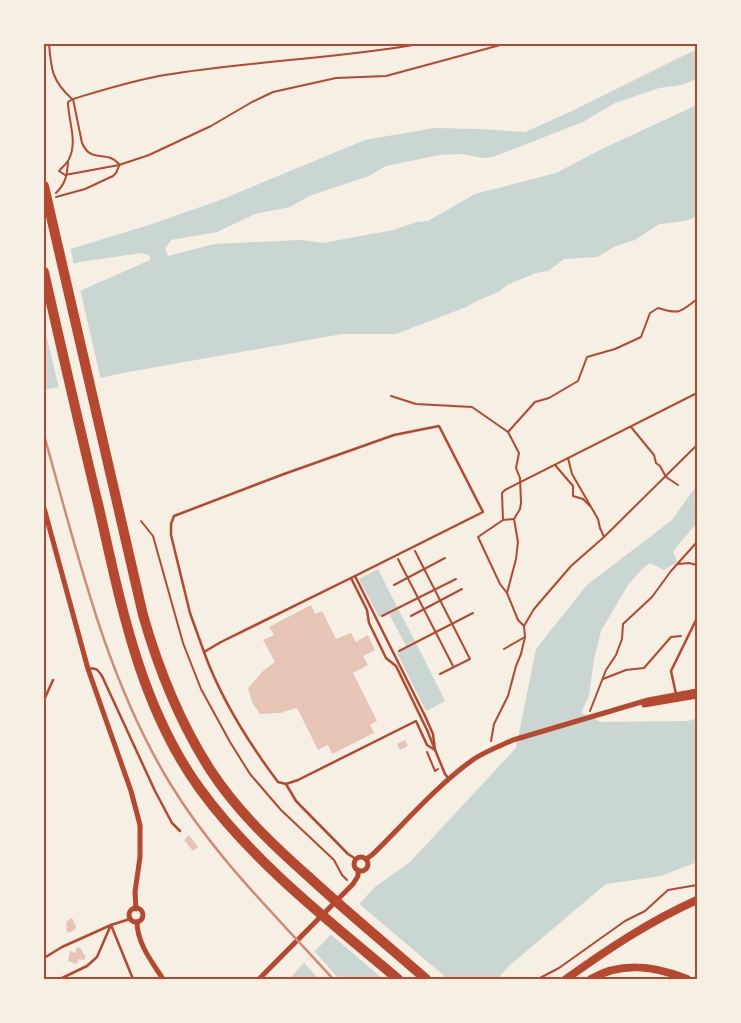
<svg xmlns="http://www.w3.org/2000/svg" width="741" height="1023" viewBox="0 0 741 1023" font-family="Figtree,sans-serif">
<rect width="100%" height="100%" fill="#f6efe4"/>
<g fill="#c9d6d2">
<polygon points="697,49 697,79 681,85 659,88 615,103 583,122 493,157 483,158 462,154 439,155 386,166 369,176 309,196 290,207 255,214 217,232 171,240 165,249 168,256 214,244 300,240 323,243 393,230 417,222 428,221 475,194 556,173 606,147 697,105 697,217 684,221 659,224 635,240 616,246 597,257 564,259 548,271 536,273 507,285 500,291 479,300 466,307 396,334 342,334 123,373 44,390 44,299 73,294 150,260 150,256 142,253 79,262 44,272 44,257 149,225 223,199 365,140 434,128 478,129 525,132 572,111"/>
<polygon points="697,485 697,523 673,551 677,562 664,570 650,563 642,569 628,585 601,631 594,659 589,696 581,713 601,722 688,721 697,718 697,862 661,876 606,884 510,965 497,979 289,979 375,887 410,862 516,748 536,649 587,585 672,520"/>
<polygon points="378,569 397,607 379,617 359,579"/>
<polygon points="398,609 415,641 406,646 389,614"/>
<polygon points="416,643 445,701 426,711 397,653"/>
</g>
<g fill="#f6efe4">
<polygon points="70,246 74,266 44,275 44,254"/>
<polygon points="80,289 101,380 59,389 44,325 44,296"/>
<polygon points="357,902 448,979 383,979 329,933"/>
<polygon points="315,952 339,979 319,979 304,963"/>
</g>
<g fill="#e6c5b7">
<polygon points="311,605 315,614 322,611 336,639 351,633 356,642 368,635 375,650 363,656 368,665 353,673 377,721 370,725 374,733 332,754 328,745 318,750 297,708 280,713 260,714 252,702 248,688 263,671 275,662 263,640 274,635 269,627"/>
<polygon points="405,740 408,746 400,750 397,744"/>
<polygon points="189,835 198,847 193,851 184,840"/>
<polygon points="72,918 76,926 75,930 68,933 66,929 68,927 66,927 67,921"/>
<polygon points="77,947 81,948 81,951 83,951 83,954 86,955 84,960 78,959 77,964 68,961 70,951 75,953"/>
</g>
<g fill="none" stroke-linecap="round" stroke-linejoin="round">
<g stroke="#b5482f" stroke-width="2">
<path d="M49,44C51,69 52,81 72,99"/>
<path d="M419,44C335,59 249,61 165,75C134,80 103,90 73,99L68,102C68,120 78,141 69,159C67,164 62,167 59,171L65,175L119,165L149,155L211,126L252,102L273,92L336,78L386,76L504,44"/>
<path d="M73,99L82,143C92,165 106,149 119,164"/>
<path d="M56,193C66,183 67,175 68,162"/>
<polyline points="56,197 85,189 113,176 116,173 119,166"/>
<polyline points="391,396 416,404 472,407 508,432"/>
<polyline points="631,427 654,455 656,463 660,466 666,477 678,485"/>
<polyline points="568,458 572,474 598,519 600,528 604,537"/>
<polyline points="555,465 573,486 573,496 583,499 590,506"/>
<polyline points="503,520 514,519"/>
<polyline points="141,521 153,536 183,643 201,689 230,742 250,774 281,810 334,860 342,875 347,880"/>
<polyline points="415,551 470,659 440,674"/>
<polyline points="398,559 453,666"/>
<polyline points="678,564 689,563 697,565"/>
<polyline points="394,585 445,558"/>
<path d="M507,593L516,559L518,542L514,519L520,509L521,503L520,478L516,468L519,453L508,432L535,402L549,398L578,381L587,357L615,349L641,337L650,313L658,308C680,315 680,312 697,299"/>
<polyline points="382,616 456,579"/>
<polyline points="411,616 462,589"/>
<polyline points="524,626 518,620 507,593 500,584 478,537 503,520 502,493 505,490 697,393"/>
<polyline points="504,649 525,637"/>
<polyline points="399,651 473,613"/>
<polyline points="603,679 626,670 644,668 671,637 681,636"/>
<polyline points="590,711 606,670 616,655 622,639 623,624 652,597 671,571 697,542"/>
<polyline points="491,741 494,724 508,696 516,666 521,654 525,637 524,626 534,609 571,566 604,537 697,445"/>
<polyline points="427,752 435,771 438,769"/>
<polyline points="538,979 559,968 625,921 645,911 668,890 697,885"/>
</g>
<g stroke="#b5482f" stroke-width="2.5">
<path d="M355,576L425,716L433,734L435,750L427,745L416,721L298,780L286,784L278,782C248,742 221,699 204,652L221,642Z"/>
<polyline points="351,578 367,610 369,623 386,658 396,666 427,730 445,774 449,779"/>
<polyline points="204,652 190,613 171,535 171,524 174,516 284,474 394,435 439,426 483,512 355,576"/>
<path d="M88,669C96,667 98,670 102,676L155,791L172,823L180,831"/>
<polyline points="676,694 671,671 697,618"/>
<polyline points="44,700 53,680"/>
<polyline points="286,784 296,801 348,854 356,859"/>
<polyline points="111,925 133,979"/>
<polyline points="44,958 62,947 111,925 130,919"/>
<polyline points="60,979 87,966 97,957 110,927"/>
</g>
<g stroke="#b5482f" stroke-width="5">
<polyline points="44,508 88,669 131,791 140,825 140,857 135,892 136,909"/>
<polyline points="644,705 697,696"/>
<circle cx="361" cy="864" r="7"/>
<path d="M366,859L372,855C404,824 438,784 474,759C486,751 500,746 513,740L648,700L697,691"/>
<circle cx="136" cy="915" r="7"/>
<path d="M137,922C137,943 152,962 163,979"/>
<polyline points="259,979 353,884 358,876 358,870"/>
</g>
<g stroke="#b5482f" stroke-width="8">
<path d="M566,979C608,949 650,921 697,900"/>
<path d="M591,979C622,961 655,966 687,979"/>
</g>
<g stroke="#b5482f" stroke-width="10">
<path d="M44,186L143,615C159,671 180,723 211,771C238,812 273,845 309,877C347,912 387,945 426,979"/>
<path d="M44,272C62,351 80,430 99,508C121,605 140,706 200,789C254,863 328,920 398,979"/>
</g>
<path stroke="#cf8b77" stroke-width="2.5" d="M44,435C78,555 106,679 171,785C215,857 277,917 333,979"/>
</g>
<rect width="741" height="1023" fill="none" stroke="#f6efe4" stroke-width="90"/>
<rect x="45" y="45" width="651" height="933" fill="none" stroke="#b5482f" stroke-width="2"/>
</svg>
